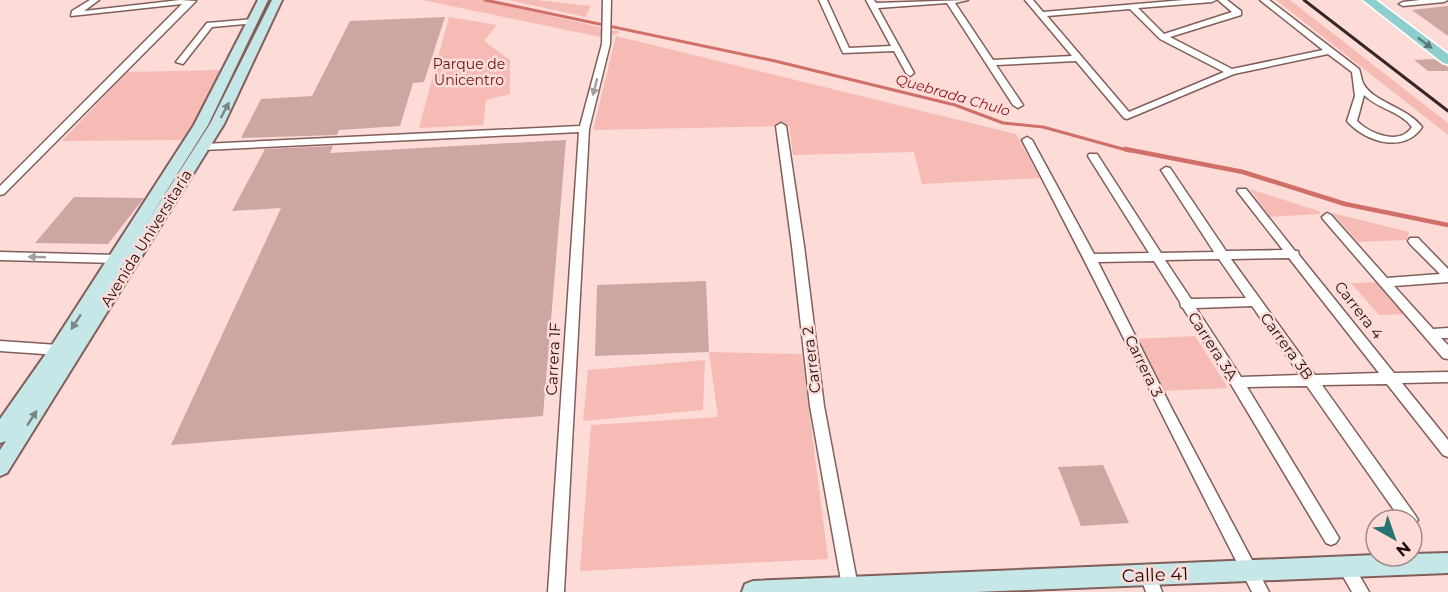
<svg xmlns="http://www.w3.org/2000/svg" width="1448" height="592" viewBox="0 0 1448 592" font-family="Montserrat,sans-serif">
<rect width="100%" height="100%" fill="#fddcd8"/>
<g fill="#f6bbb5">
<polygon points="422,0 483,0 621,32 605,38"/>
<polygon points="509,0 537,0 591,6 585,17"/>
<polygon points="1276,0 1290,0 1448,123 1448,135"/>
<polygon points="449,17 497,25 484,41 510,60 510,94 486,100 483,125 419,128"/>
<polygon points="616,36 1016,134 1040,178 922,184 914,152 793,155 789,126 593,130"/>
<polygon points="221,70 185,140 62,141 127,72"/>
<polygon points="1250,189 1319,211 1320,214 1270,217"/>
<polygon points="1332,213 1409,232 1407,240 1358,242"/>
<polygon points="1381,282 1409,314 1379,315 1351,283"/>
<polygon points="1195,336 1228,388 1164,391 1135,339"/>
<polygon points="709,352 802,354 828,559 580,571 591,425 718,417"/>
<polygon points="705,360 703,410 583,421 588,370"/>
</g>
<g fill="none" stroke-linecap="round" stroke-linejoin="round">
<polyline stroke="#d06f67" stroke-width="3" points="485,0 775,61 955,105 1003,123 1043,127 1130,151"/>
<polyline stroke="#d06f67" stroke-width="4.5" points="1125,149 1243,172 1345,204 1448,225"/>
</g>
<g fill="#cda6a1">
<polygon points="1448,6 1448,36 1412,10"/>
<polygon points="445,17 424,82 413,83 400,126 339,130 337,135 241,138 261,99 312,96 350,21"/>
<polygon points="1434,59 1448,67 1448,71 1428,71 1414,60"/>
<polygon points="566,140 543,416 171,445 281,208 232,211 265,149 333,146 330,153"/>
<polygon points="74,197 144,198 108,244 35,243"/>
<polygon points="706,281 709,352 595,356 597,285"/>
<polygon points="1103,465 1129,523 1081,526 1058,467"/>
</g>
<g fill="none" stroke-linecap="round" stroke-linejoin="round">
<g stroke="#815e5a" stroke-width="3">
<g id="street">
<polygon points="90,0 99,0 84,11 180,0 196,1 4,194 0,195 0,186 182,4 71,16 72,11"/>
<polygon points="603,0 611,0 610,44 589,129 564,592 548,592 579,132 203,150 198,147 203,144 580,126 602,44"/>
<path d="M819,0H827L849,48L891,46L866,0H874L876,3L968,0L955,3L993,60L1072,56L1025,0H1033L1043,12L1184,0H1216L1212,2L1138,8L1164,34L1232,12L1218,0H1227L1241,11V15L1170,37L1232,69L1323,50L1260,0H1269L1359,69C1361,74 1361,79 1363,83C1372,102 1407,107 1422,127C1405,154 1365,142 1347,121L1355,96L1352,72L1328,54L1234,74L1127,119L1124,118L1076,61L996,65L1023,105L1018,108L1013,105L947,3L878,8L914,73L910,76L906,73L894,51L843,53ZM1130,9L1160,39L1224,72L1129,112L1047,16ZM1364,95C1378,109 1400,111 1412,127C1400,146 1370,134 1357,121Z"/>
<polygon points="1420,0 1448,0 1444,2 1403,6 1399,4 1403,2"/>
<polygon points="254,19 257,19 257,23 212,27 183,64 176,62 207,23"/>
<polygon points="781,123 786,126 804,246 824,406 859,592 843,592 810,406 792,246 776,126"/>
<path d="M1027,137L1032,140L1094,254L1149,253L1088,156L1089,154H1097L1161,253L1214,252L1161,170L1166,167L1170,168L1226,251L1283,250L1237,191L1238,189H1246L1295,251H1298L1299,255L1394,373L1448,372V382L1402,383L1448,440V457L1443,455L1387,384L1322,385L1415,515L1418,520L1415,525L1412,526V520H1401L1307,386L1247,387L1336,533L1339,538L1336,543L1331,545L1326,543L1232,386L1183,308L1181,307L1180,302L1154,261L1098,262L1173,411L1269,592H1252C1175,442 1101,290 1022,140ZM1289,258L1379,373L1315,375L1231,259ZM1219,259L1246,298L1191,299L1165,260ZM1252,306L1300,375L1241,377L1196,308Z"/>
<polygon points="1327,213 1331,215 1387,278 1440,274 1410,244 1408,241 1410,238 1418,238 1448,269 1448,282 1394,286 1433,329 1448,328 1448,338 1441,338 1448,345 1448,359 1443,358 1323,219 1322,217"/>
<polygon points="0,252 116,255 122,259 116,263 0,260"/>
<polygon points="0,341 58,345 63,347 64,350 63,353 58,355 0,351"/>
<polygon points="1345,558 1351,561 1369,592 1352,592 1337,566 1339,561"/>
<polygon points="1148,567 1154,570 1162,592 1146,592 1140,575 1142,570"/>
</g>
</g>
<g stroke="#815e5a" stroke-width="4">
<g id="secondary">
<polygon points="258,0 268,0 208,125 142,230 210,124 272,0 282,0 224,124 7,473 0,476 0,450 6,441 0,443 0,419 52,345 194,125"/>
<polygon points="1448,553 1448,573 976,592 742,592 745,584 753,581 1376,555 1412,556 1412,554"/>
</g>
</g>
<g stroke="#fff" stroke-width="3">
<polygon id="primary" points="1363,0 1376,0 1448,54 1448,64 1443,63"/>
</g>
<use href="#street" fill="#fff" fill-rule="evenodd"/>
<use href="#secondary" fill="#c6e7e7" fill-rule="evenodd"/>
<use href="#primary" fill="#8ececf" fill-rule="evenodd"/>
<polyline stroke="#362625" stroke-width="3" points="1304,0 1448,111"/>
</g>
<defs><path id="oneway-solid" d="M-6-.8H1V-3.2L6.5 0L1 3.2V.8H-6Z" transform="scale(1.5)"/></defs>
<use fill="#5b7878" href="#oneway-solid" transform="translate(1425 43) rotate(37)"/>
<g fill="#a49f9e">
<use href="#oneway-solid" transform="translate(595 87) rotate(104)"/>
<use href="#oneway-solid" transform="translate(37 257) rotate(-178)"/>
</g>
<g fill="#7a8585">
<use href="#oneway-solid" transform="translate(225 110) rotate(-62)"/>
<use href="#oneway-solid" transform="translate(76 322) rotate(123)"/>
<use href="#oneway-solid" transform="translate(32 418) rotate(-57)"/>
</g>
<g text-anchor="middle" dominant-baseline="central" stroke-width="5" stroke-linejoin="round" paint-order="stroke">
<g font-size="14" fill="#690f11" stroke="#fddcd8">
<text x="469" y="64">Parque de<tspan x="469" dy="16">Unicentro</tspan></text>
</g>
<g font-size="14" font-style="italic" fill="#8b1217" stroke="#fddcd8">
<text transform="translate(953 95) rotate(16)">Quebrada Chulo</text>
</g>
<g font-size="15" fill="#1c0e0d" stroke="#fddcd8">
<text transform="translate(146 238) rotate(-58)">Avenida Universitaria</text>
<text transform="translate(1359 310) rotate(52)">Carrera 4</text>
<text transform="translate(1213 346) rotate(57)">Carrera 3A</text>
<text transform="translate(1287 346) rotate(54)">Carrera 3B</text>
<text transform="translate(553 359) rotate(-87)">Carrera 1F</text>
<text transform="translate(811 360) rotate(-97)">Carrera 2</text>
<text transform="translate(1144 366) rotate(64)">Carrera 3</text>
</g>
<g font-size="18" fill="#1c0e0d" stroke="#fddcd8">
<text transform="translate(1155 575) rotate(-2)">Calle 41</text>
</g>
</g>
<g transform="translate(1394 538) rotate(140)"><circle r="28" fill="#fddcd8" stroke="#a38a87" stroke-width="1.5"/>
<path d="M0-4.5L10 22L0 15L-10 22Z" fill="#277273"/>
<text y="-9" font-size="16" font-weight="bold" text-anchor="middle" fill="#1c0e0d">N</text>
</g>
</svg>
